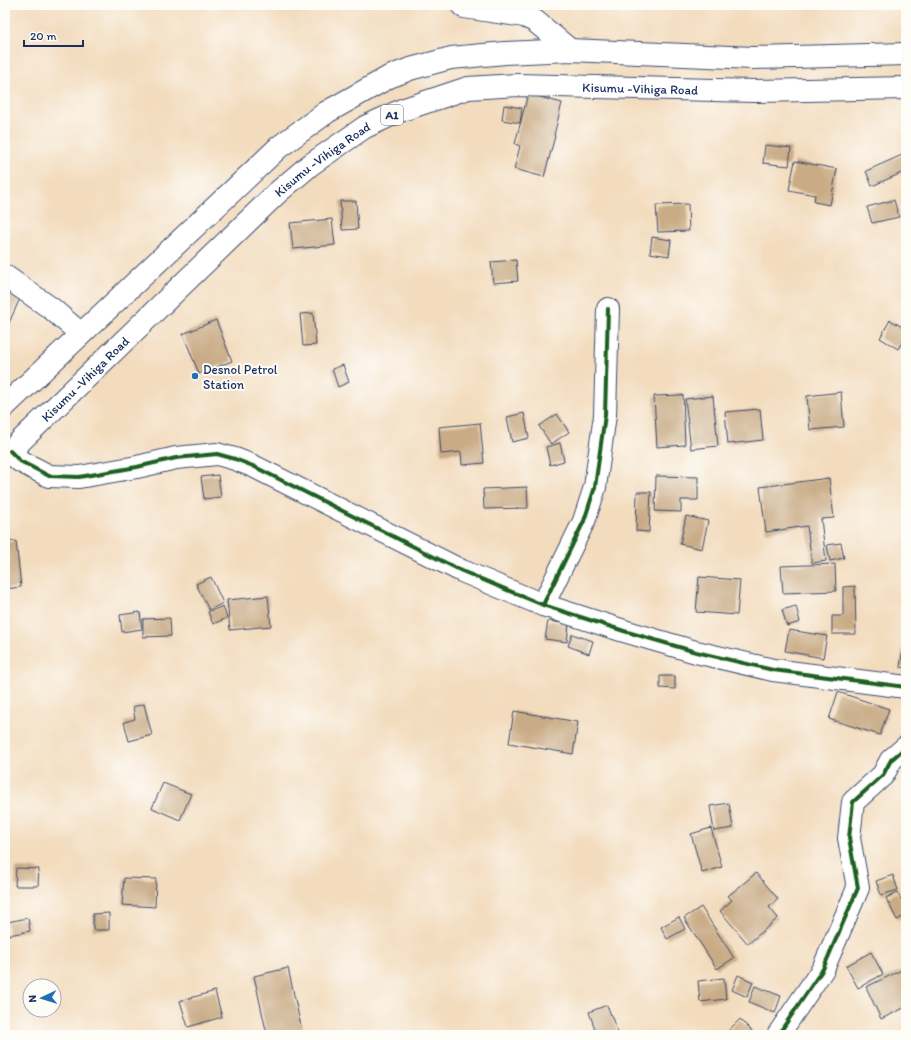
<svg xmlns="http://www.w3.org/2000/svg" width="911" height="1040" viewBox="0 0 911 1040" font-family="Itim,sans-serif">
<rect width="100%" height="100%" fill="#fdfcf7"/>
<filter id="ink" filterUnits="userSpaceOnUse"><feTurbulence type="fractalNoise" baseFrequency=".025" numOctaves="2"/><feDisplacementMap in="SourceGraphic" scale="8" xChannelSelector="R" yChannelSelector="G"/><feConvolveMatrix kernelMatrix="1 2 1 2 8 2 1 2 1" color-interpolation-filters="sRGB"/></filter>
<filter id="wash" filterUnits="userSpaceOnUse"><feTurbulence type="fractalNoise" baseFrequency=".012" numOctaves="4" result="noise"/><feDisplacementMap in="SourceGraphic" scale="16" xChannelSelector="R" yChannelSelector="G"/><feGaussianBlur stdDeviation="0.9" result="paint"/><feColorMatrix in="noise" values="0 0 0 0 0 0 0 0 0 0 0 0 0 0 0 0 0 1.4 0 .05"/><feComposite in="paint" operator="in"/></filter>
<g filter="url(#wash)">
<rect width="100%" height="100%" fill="#f3dcbe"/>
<g id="blocks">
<g fill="#c9ab86">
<polygon points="528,94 562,103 554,135 555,136 544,177 514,169 520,146 515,144"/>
<polygon points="504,105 522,108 520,123 502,120"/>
<polygon points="765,145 791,148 789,166 763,163"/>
<polygon points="902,155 906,165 906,171 872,186 866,171"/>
<polygon points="795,161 837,169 830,205 814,202 815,195 789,190"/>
<polygon points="894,200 899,217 872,223 867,207"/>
<polygon points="340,201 356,201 358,229 342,230"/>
<polygon points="688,204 689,231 658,232 656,205"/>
<polygon points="332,219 335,245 293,249 290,223"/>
<polygon points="652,237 671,240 669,256 650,253"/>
<polygon points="516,260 518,281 493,283 491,262"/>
<polygon points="5,287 22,294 8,325 5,324"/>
<polygon points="313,313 316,345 303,346 300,314"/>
<polygon points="216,320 232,361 199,374 183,334"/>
<polygon points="890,320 906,329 906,336 898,349 880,338"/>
<polygon points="343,365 349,382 338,387 332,369"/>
<polygon points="841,392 844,427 810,430 807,396"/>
<polygon points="683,395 685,445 657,447 654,396"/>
<polygon points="713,396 718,446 691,449 685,399"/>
<polygon points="760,409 763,440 728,444 725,412"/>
<polygon points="524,413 529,438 512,442 507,417"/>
<polygon points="557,414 569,432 551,444 539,426"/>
<polygon points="480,423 484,463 462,465 461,452 441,454 439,427"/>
<polygon points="560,443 564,461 550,465 546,447"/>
<polygon points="218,475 221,497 204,499 201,477"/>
<polygon points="656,476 698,477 698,500 681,500 681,512 655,511"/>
<polygon points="829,478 834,518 821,519 826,561 812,563 807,526 766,532 760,487"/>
<polygon points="527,487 528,508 484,509 483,489"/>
<polygon points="637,492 651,492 649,532 636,531"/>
<polygon points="686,516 708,521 702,549 680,544"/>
<polygon points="16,541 21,587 5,589 5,542"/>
<polygon points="841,543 844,558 830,561 827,545"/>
<polygon points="835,564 836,591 783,593 781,566"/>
<polygon points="211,577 223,603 209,610 196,584"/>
<polygon points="699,577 740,580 737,615 696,612"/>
<polygon points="855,586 856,634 832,634 832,616 843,616 843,587"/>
<polygon points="268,596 271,626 230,630 227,600"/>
<polygon points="223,606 227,618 213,624 208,612"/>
<polygon points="796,606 800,622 787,626 782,610"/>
<polygon points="140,612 142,629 122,632 120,615"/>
<polygon points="170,618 171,636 143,637 143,619"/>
<polygon points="548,621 569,624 567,642 545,639"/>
<polygon points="789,630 827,636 823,658 785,651"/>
<polygon points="572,634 593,641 589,654 568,646"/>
<polygon points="905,636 906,636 906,668 900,667"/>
<polygon points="660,676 675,676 675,689 660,688"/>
<polygon points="838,692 889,709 880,735 829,719"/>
<polygon points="144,704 152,735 129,741 124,722 135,719 133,707"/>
<polygon points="514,711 578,722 573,754 509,743"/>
<polygon points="163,783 191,794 180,820 152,808"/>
<polygon points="729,803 733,828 714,831 710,806"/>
<polygon points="711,828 722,867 702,873 691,834"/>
<polygon points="16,868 39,869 38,886 15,886"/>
<polygon points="756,873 778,899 769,907 778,918 748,944 720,911 732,900 728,896"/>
<polygon points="893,875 898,890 881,895 876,881"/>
<polygon points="124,878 156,879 155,907 122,905"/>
<polygon points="897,892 906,908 906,915 897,920 886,898"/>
<polygon points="701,907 734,958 717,969 684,918"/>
<polygon points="109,913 109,930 93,930 93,914"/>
<polygon points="679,917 685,929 667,939 661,927"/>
<polygon points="28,918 30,931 9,935 7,922"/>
<polygon points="871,952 883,974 858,988 846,966"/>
<polygon points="288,968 303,1035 267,1035 254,976"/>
<polygon points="904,969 906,973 906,1007 881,1019 866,987"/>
<polygon points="738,975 753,982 747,997 732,990"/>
<polygon points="724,978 726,999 700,1002 698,981"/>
<polygon points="5,985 6,985 7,1009 5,1009"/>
<polygon points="755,986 781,996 775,1013 749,1002"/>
<polygon points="215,991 222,1017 188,1027 180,1001"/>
<polygon points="607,1005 618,1033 613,1035 597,1035 589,1012"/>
<polygon points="740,1019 756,1035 730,1035 727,1032"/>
</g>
</g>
</g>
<g filter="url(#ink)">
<use href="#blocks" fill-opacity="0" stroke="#3b496c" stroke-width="1"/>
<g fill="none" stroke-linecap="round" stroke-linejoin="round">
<g stroke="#3b496c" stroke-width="24">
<g id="minor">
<polyline points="462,5 464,7 524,16 535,21 570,50"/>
<polyline points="5,276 52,309 81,334"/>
<polyline points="10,451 20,461 49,476 79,477 137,467 176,458 217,454 235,459 253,466 462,571 543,605 624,631 696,652 773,670 906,687"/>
<polyline points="543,605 584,521 595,487 605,415 608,309"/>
<polyline points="778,1035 823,969 858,888 849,838 853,802 883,775 891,760 906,747"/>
</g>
</g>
<g stroke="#3b496c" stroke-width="24">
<g id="highway">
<polyline points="5,406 279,147 327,112 389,77 410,69 451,58 505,53 570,50 753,58 906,54"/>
<path id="s1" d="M5,456L277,193L310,165L365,127L402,110L468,88L517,85L754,91L906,88"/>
</g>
</g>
<use href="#minor" stroke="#fff" stroke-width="22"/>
<use href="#highway" stroke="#fff" stroke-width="22"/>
<g stroke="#fdfcf7" stroke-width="6">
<g id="cycleway">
<polyline points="10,451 20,461 49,476 79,477 137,467 176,458 217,454 235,459 253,466 462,571 543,605 624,631 696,652 773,670 906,687"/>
<polyline points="543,605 584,521 595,487 605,415 608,309"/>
<polyline points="778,1035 823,969 858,888 849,838 853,802 883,775 891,760 906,747"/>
</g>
</g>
<use href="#cycleway" stroke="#1b5e20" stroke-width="4"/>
</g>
</g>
<circle fill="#1f6fb2" stroke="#fdfcf7" stroke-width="1.5" cx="195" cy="376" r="4"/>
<g text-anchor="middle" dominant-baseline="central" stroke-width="4" stroke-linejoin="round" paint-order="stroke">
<rect fill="#fdfcf7" stroke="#5f6c8c" stroke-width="1" x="381" y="105" width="22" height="20" rx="3"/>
<g font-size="12" font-weight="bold" fill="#1b2f5e">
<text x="392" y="115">A1</text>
</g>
<g font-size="13" fill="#1b2f5e" stroke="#fdfcf7">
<text stroke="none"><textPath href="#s1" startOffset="771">Kisumu -Vihiga Road</textPath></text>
<text stroke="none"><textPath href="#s1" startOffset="435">Kisumu -Vihiga Road</textPath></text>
<text stroke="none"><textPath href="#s1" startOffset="111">Kisumu -Vihiga Road</textPath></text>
</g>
<g font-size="13" fill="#1b2f5e" stroke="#fdfcf7" text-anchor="start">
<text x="203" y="369">Desnol Petrol<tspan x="203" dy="15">Station</tspan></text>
</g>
</g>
<rect width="911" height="1040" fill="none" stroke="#fdfcf7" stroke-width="20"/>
<g transform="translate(42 998) rotate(266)"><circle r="19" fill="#fdfcf7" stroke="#a3aaba"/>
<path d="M0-3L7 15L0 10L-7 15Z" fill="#1f6fb2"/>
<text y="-6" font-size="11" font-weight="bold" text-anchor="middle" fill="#1b2f5e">N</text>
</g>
<path d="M24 40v6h59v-6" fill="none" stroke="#1b2f5e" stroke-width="2"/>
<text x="30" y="40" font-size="12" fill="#1b2f5e" stroke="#fdfcf7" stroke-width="3" paint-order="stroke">20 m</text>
</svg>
